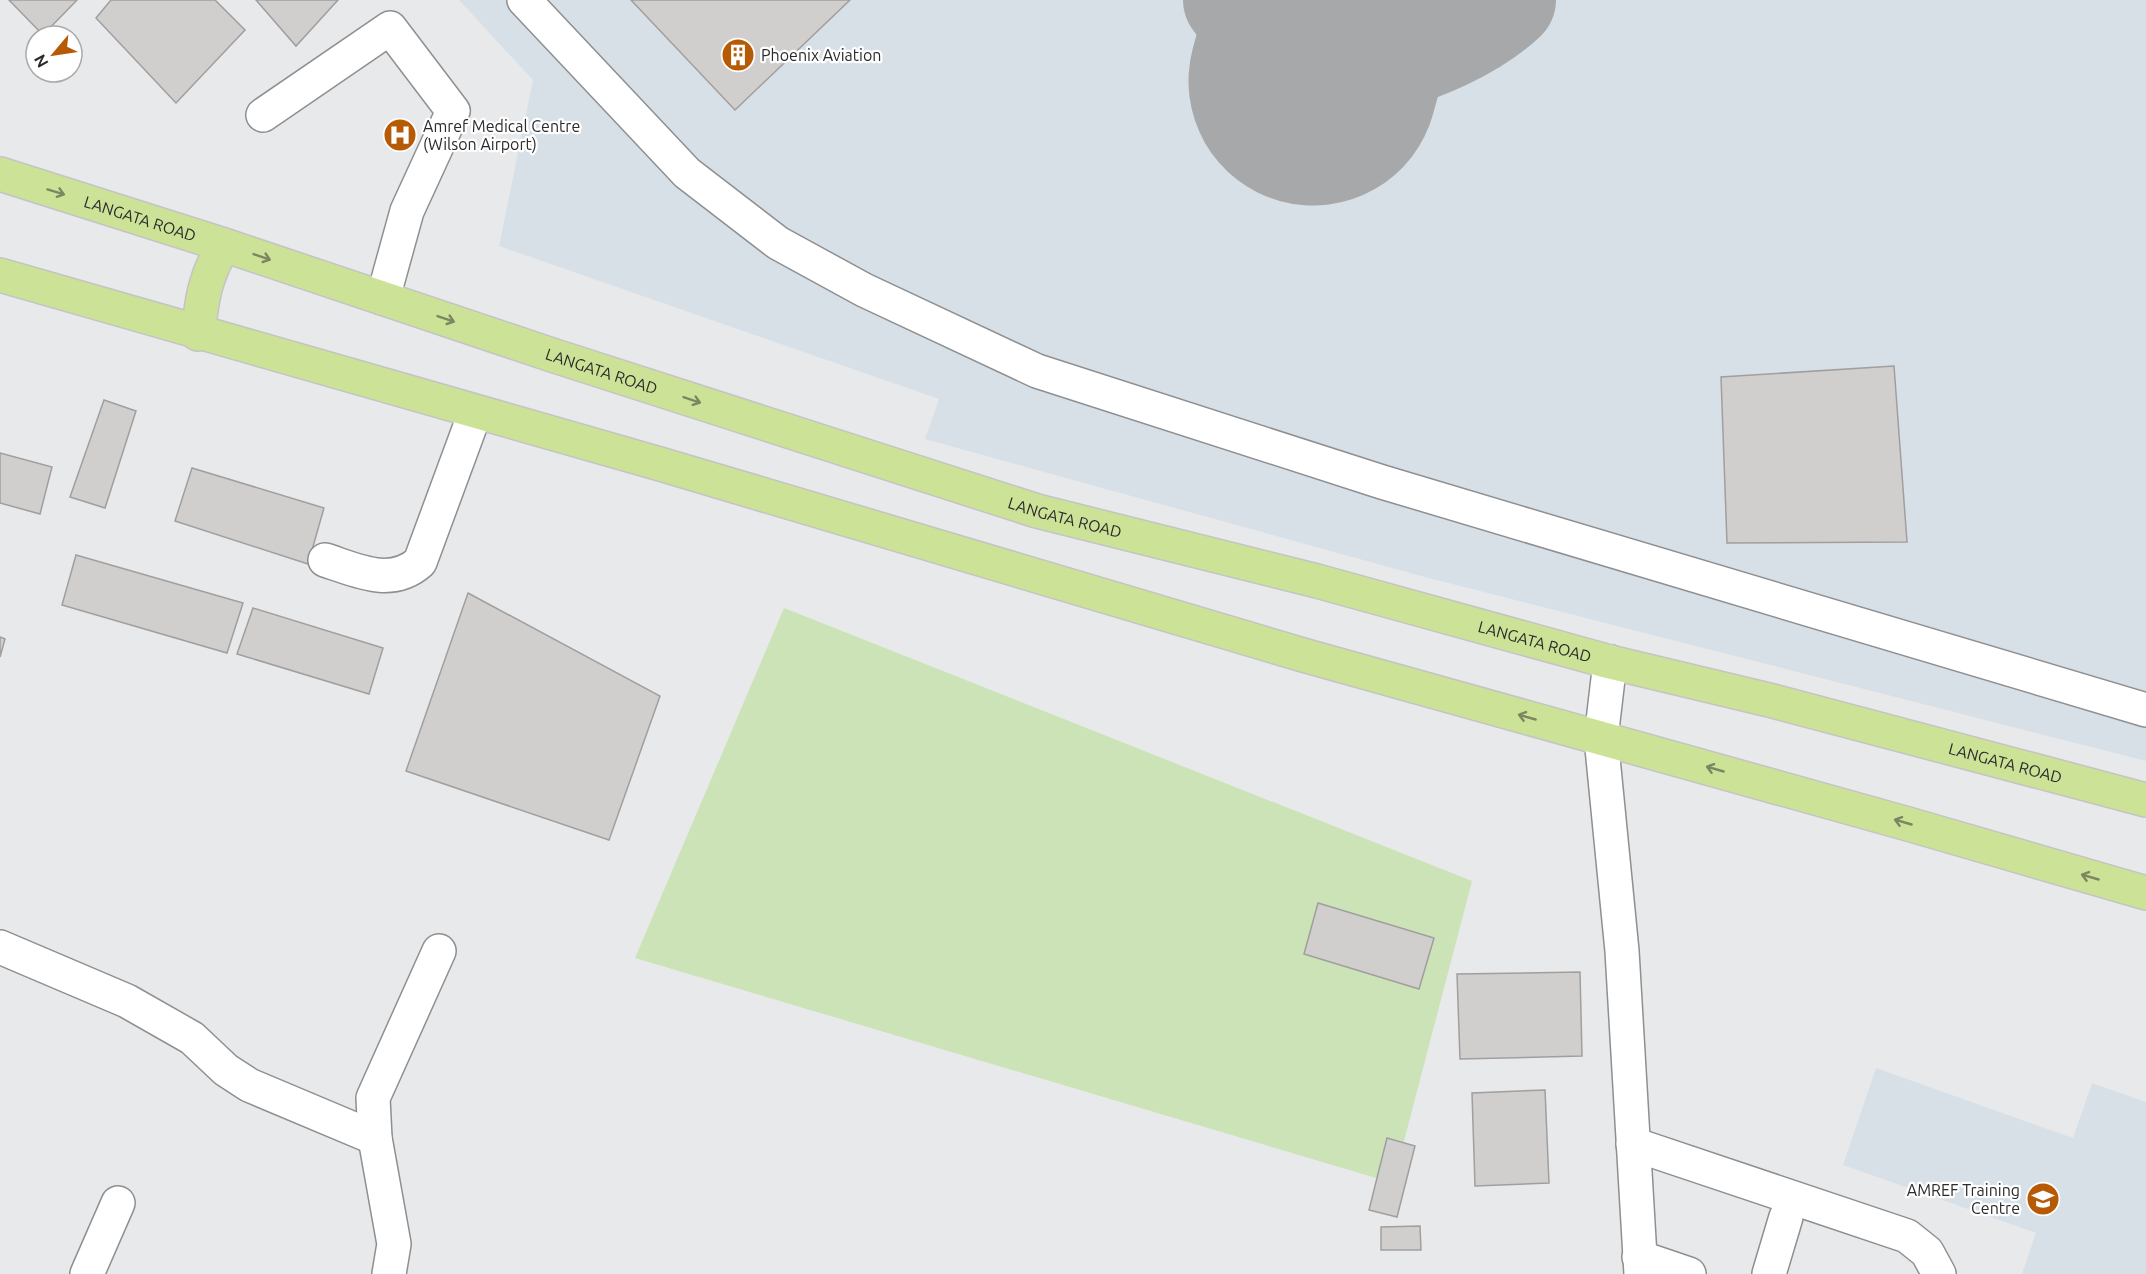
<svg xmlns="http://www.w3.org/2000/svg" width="2146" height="1274" viewBox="0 0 2146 1274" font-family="Ubuntu,sans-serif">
<rect width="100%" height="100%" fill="#e8e9eb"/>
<g fill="#d8e0e7">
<polygon points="459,0 2146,0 2146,761 1421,576 925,439 939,399 499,246 533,80"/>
<polygon points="1876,1068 2073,1138 2092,1083 2146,1102 2146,1274 2022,1274 2036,1233 1843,1165"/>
</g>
<polygon fill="#cbe3b7" points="784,608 1472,881 1393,1183 635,958"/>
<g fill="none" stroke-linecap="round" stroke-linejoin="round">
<g stroke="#a7a8a9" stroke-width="100">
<polyline points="1233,0 1244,14"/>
<path d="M1380,65C1424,50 1472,32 1506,0"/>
</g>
<polyline stroke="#a7a8a9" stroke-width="249" points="1313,81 1335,0"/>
</g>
<g fill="#d1cfce" stroke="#a19e9e" stroke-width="1.5">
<polygon points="9,0 77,0 43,35"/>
<polygon points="111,0 215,0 245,30 176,103 96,18"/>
<polygon points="256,0 338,0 296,46"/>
<polygon points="631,0 850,0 735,110"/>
<polygon points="1894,366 1907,542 1727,543 1721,377"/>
<polygon points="104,400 136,411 105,508 70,497"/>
<polygon points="0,453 52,467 40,514 0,503"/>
<polygon points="192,468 324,508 308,564 175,521"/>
<polygon points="76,555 243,603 227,653 62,605"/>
<polygon points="468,593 660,696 609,840 406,771"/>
<polygon points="253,608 383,648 369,694 237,654"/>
<polygon points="0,637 5,639 0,657"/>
<polygon points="1318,903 1434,938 1419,989 1304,954"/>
<polygon points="1580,972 1582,1056 1460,1059 1457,974"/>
<polygon points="1545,1090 1549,1183 1475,1186 1472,1093"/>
<polygon points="1387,1138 1415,1146 1397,1217 1369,1210"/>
<polygon points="1420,1226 1421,1250 1381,1250 1381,1227"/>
</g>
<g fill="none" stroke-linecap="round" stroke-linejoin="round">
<g stroke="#8e8f91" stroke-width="36">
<g id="minor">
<polyline points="524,0 687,173 778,243 864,290 1037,371 1382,482 2146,710"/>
<polyline points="263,115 390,28 453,111 407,211 383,298"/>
<path d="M325,560C356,570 391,588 420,562L475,413"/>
<polyline points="1610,662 1601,738 1622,951 1641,1274"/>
<polyline points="0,947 127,1001 192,1038 226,1070 249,1085 375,1138"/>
<polyline points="1633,1144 1907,1236 1927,1252 1939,1274"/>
<polyline points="1639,1257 1689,1274"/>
<polyline points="87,1274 118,1203"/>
<polyline points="389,1274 394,1244 375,1138 373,1098 439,951"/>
<polyline points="1769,1274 1786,1217"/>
</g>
</g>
<g stroke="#c4c4c4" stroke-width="36">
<g id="major">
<path id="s1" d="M0,174L224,245L555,356L1037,511L1317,581L1610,662L1773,701L2146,800"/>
<polyline points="0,275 660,464 1303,655 1908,824 2146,893"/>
<path d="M198,334C202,298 205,276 224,245"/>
</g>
</g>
<use href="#minor" stroke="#fff" stroke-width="33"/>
<use href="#major" stroke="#cce397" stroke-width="33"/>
</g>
<defs><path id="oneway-shaft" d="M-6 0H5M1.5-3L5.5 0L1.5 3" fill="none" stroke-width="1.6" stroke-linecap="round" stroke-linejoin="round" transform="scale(1.5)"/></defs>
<g stroke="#7c8762">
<use href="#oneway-shaft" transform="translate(56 192) rotate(17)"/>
<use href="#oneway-shaft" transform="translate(262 257) rotate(19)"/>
<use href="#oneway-shaft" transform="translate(446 319) rotate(19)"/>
<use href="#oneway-shaft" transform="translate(692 400) rotate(18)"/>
<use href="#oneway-shaft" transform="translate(1527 717) rotate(-164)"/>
<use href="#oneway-shaft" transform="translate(1715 769) rotate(-164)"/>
<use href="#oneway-shaft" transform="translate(1903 822) rotate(-164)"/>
<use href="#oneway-shaft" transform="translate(2090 877) rotate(-164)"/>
</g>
<defs>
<g id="building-disc" transform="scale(1.725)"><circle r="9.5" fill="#b75a06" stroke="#fff"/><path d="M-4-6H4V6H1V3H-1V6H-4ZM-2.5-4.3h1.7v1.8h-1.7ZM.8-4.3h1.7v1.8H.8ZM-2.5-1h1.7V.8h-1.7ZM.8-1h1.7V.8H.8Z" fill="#fff"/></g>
<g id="hospital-disc" transform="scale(1.725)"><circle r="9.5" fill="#b75a06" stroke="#fff"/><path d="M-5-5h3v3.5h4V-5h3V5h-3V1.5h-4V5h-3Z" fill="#fff"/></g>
<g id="school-disc" transform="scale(1.725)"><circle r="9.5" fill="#b75a06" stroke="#fff"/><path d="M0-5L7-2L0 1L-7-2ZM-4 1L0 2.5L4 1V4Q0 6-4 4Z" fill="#fff"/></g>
</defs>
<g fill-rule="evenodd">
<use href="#building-disc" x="738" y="55"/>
<use href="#hospital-disc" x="400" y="135"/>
<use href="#school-disc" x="2043" y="1199"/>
</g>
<g text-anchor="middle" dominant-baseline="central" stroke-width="4.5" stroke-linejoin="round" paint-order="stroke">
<g font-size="16" fill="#2b2b2c" stroke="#fff" text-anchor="start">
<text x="761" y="55">Phoenix Aviation</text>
<text x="423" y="126">Amref Medical Centre<tspan x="423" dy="18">(Wilson Airport)</tspan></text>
<text x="2020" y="1190" text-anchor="end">AMREF Training<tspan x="2020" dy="18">Centre</tspan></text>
</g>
<g font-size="16" fill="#2b2b2c" stroke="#fff">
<text stroke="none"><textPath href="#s1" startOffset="147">LANGATA ROAD</textPath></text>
<text stroke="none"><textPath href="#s1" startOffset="633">LANGATA ROAD</textPath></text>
<text stroke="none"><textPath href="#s1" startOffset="1119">LANGATA ROAD</textPath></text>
<text stroke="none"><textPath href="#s1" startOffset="1605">LANGATA ROAD</textPath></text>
<text stroke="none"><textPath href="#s1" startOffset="2091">LANGATA ROAD</textPath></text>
</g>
</g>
<g transform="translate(54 54) rotate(241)"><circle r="28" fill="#ffffff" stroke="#aaaaab" stroke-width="1.5"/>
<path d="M0-4.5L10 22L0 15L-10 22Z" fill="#b75a06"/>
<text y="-9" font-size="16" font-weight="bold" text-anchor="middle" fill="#2b2b2c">N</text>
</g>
</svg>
